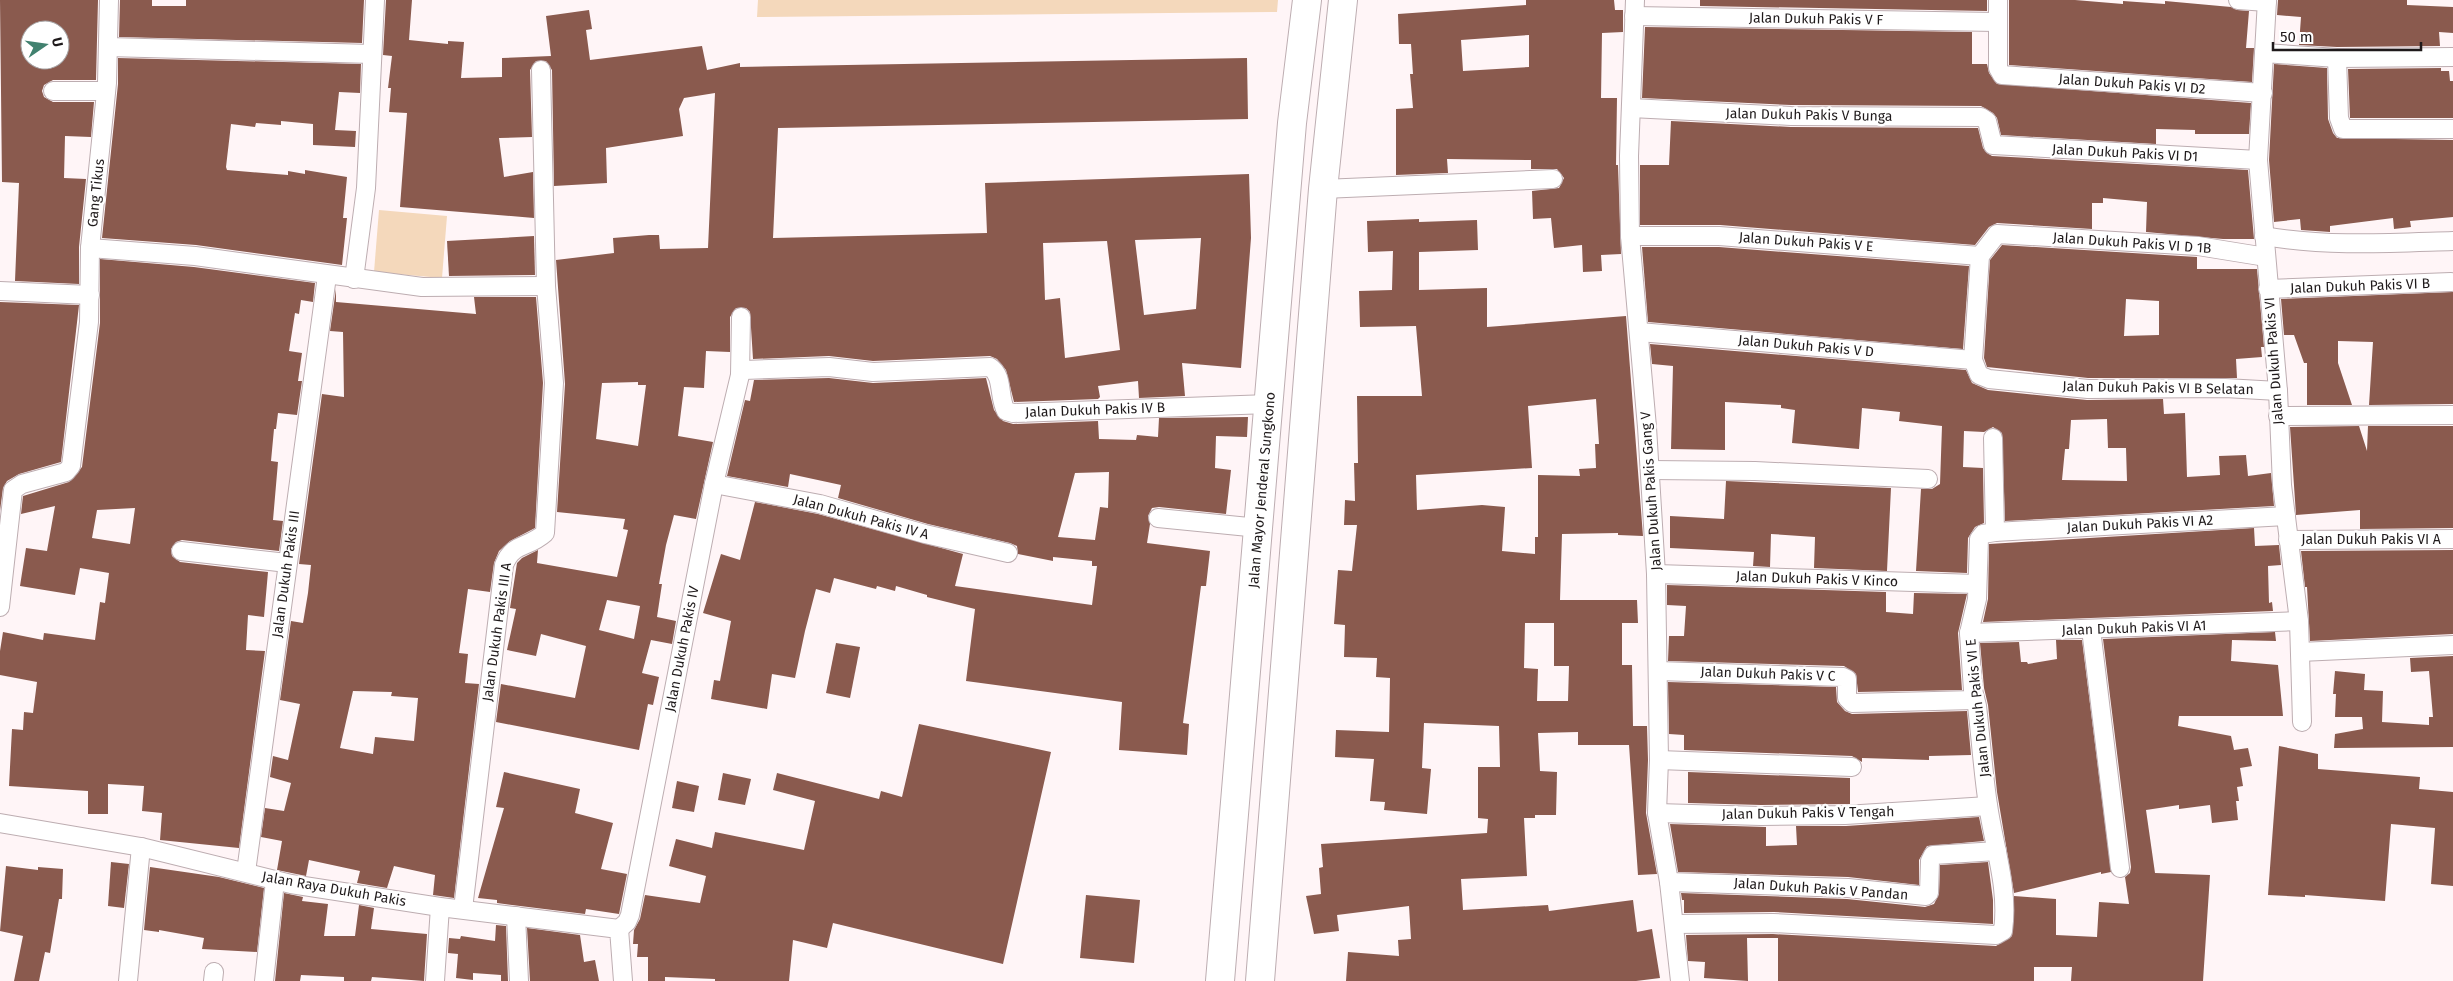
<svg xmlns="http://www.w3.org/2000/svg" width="2453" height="981" viewBox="0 0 2453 981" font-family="'Fira Sans',sans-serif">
<rect width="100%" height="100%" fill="#fff5f7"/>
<g fill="#f4d8bb">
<polygon points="758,0 1278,0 1277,12 757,17"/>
<polygon points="379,210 447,216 442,278 374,272"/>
</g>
<g fill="#8a5a4e" fill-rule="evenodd">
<path d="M0,0H98L96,80H53L44,85L42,91L44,97L53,102H94L91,137L65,136L64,178L86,179L79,247V284L15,281L19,183L2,182ZM30,30H60V60H30Z"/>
<polygon points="120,0 152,0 152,6 186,6 186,0 364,0 362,43 119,37"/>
<path d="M386,0H412L409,40L448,44V41L464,42L461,78L502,77V58L551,56L546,16L589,10L592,29L586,30L590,60L702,46L707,70L740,63V67L1247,58L1248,119L778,128L773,238L987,233L985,183L1249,174L1251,238L1241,368L1182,363L1185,396L1139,398L1138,381L1098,386L1100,397L1098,399L1014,402L1006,370L997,359L990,356L873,361L829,356L753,359L750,312L746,308H736L730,317V352L706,351L704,388L684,387L678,436L713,442L696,519L674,515L666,545L659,584H662L657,617L676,621L672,644L651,640L642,673L659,677L653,705L648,704L639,750L496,722L501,684L575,698L586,646L541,634L536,656L507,650L516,609L510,608L517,563L522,558L538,550L537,563L617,577L628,530L623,529L625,519L557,512L565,384L556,260L614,253L613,238L649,235H659L660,249L708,248L715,93L684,98L679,109L683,136L606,148L607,183L554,186L552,70L546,61H536L530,70L532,137L499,138L504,177L533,172L534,218L400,207L407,113L389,112L391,88H388L392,56L383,55ZM1201,238L1196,309L1144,315L1135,240ZM1107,241L1120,350L1065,358L1060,298L1045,300L1043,243ZM638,382V385H646L638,446L596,439L602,383ZM607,600L640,606L634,639L599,630Z"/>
<path d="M1526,0H1614L1615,10H1623V32L1602,33L1601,98H1617L1616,165H1618L1621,254L1601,255L1602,271L1583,272L1582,245L1554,248L1551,218L1533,219L1532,191L1559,188L1564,178L1557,169H1531V160L1447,159L1448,173L1396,175V109L1413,108L1410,74H1413L1411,44H1399L1398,14L1526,5ZM1529,35V67L1463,71L1461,40Z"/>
<polygon points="1700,0 1987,0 1987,11 1700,6"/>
<polygon points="2009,0 2075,0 2123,4 2123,1 2165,4 2165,1 2231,7 2237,10 2249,11 2246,48 2254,48 2252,82 2009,65"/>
<polygon points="2278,0 2407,0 2407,5 2453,7 2453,33 2439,32 2440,46 2337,47 2299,45 2301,17 2277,15"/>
<polygon points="1645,27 1972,32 1972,64 1987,64 1989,73 1997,84 2251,103 2249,134 2195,134 2195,130 2156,129 2156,144 2001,135 1997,118 1993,113 1981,106 1791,105 1642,98"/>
<polygon points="118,58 361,64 360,93 339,92 335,130 356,131 355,147 313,145 313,124 281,121 281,125 256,123 255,127 231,124 226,167 227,170 288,175 288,171 305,174 305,170 347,177 343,218 347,218 342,265 196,245 102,238 118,84"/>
<polygon points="2274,64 2327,68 2328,119 2333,133 2337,138 2453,140 2453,217 2410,221 2411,227 2394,229 2393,218 2330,226 2330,232 2301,230 2300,219 2274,222 2269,160"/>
<polygon points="2441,68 2441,71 2449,71 2450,81 2453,81 2453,118 2350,118 2348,69"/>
<polygon points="1671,121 1791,127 1978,128 1983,148 1987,153 1992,156 2248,170 2254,239 2223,239 2146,232 2147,202 2103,198 2103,203 2092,203 2092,229 1997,223 1989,227 1975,245 1720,225 1640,225 1640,165 1669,165"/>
<path d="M1419,219V222L1477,220L1478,250L1419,252V290L1487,288V327L1626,316L1643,536L1618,535V533L1562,534L1560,600H1637L1638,623H1622V665H1632L1633,726H1647L1648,760L1646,813L1657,874L1638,875L1629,745H1578V732L1538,733L1540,771L1557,772L1556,815H1535V818H1524L1527,876L1461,879L1463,910L1548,905L1549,911L1633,900L1637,932L1652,929L1660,978L1636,981H1346L1348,952L1399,956L1398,940L1411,939L1409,906L1337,915L1339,931L1314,934L1306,896L1321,894L1319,868L1323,867L1321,844L1487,833L1488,819L1478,818V767H1500L1499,726L1424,723L1422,768L1431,769L1427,814L1384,810L1385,802L1370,801L1374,759L1335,757L1336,730L1389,732L1390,678L1376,677L1377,658L1344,657L1345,625L1334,624L1338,570L1352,571L1357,525H1344L1345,500L1355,501L1354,463H1358L1357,396H1422L1416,326L1360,327L1359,291L1392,290L1393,251L1368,252L1367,221ZM1596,399L1599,444H1595L1596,468L1579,469L1580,476L1538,475V537H1535V554L1502,551L1505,507L1482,505L1417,510L1416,475L1532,468L1528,406ZM1525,623H1554V666H1569L1568,701H1537L1538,669L1524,668Z"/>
<polygon points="534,236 535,275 449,276 447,241"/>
<path d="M2002,245L2197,257V269H2257L2264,347H2261L2262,357L2236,359L2237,378H2088L1987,367L1984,358L1990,260ZM2126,299L2159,301V335L2124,336Z"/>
<polygon points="1642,247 1719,247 1969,266 1963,349 1648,322"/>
<path d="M100,259L194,267L315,283L313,302L301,300L299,314L295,313L289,351L302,353L298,381H302L297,415L278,413L276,429H274L271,461L278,462L273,520L283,521L279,551L182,540L176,542L171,549L172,556L180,562L268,572L264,617L248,615L246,650L265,651L239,848L160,840L162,813L142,811L144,786L108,784V814H88V791L9,786L12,729L23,730L24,712L33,713L37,682L0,675V651L3,632L43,640L44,633L95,640L100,602L105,603L109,573L80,568L75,595L20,586L26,548L47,551L55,506L21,514L23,496L69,482L82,467L100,323ZM135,508L130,544L92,538L97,510Z"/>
<path d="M336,289V302L476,314L474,297H536L543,383L535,528L510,541L499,551L494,563L490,592L468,589L459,653L468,654L465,683L479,684L454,898L433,895L435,875L394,866L387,888L357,883L360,871L309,860L306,876L277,870L282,841L261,837L265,808L284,811L291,783L270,777L273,756L288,760L300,704L280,700L291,621L303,623L308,593L311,565L299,564L322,394L344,397L343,332L330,331ZM353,691L392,692L391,696L418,698L414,741L375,737L373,754L340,748Z"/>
<polygon points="2453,292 2453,404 2369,405 2373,342 2338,341 2338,363 2352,405 2307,405 2307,363 2304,363 2294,335 2284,335 2281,299"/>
<polygon points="0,302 79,305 61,462 19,474 7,481 3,488 0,511"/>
<path d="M1650,344L1966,370L1972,383L1988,390L2087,400L2163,399L2164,414L2185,413L2187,477L2220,475L2219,456L2246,455L2248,476L2271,473L2274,506L2005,521L2002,433L1993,427L1984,432L1964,431L1963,467L1983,468L1984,523L1975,527L1968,538L1967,573L1916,571L1921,489H1932L1940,484L1942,426L1899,421L1900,412L1862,408L1859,449L1792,443L1795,410L1781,408V405L1725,402V450L1671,449L1673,366L1652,364ZM2107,419L2108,448H2126L2127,481L2062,480L2065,449H2069L2071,420Z"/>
<path d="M829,378L873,383L986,378L994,410L1003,421L1013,424L1098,421L1099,439L1136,440L1137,435L1158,437L1159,418L1248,417L1247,437L1216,436L1215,468L1231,470L1226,514L1159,507L1152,508L1148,516L1150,524L1147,543L1210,551L1206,586H1201L1183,723L1189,724L1187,755L1119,750L1122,702L966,681L975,609L927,597V595L896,586L895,591L877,586L876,589L834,578L830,593L816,589L805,631L795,678L772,674L767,709L711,699L714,680L720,681L731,621L703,613L721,554L740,560L755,502L818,514L963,554L955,586L1092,605L1097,566H1092V561L1053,557V561L1018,554L1017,546L1010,543L928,524L838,498L841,485L790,474L788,487L727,476L745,400L750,401L754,380ZM1109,472L1108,508L1100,507L1095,540L1058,537L1075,473Z"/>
<polygon points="2359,426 2367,451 2368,426 2453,426 2453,528 2360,529 2360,510 2296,515 2290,427"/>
<polygon points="1726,481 1891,488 1887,571 1814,568 1815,537 1771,534 1770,567 1753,566 1754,552 1670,548 1670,516 1724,519"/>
<polygon points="2254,528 2255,546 2279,545 2281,565 2268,566 2269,603 2272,602 2273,611 1983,622 1988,599 1989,544"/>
<polygon points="2453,550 2453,634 2310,641 2307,587 2305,587 2301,551"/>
<polygon points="1667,585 1886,592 1886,612 1913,614 1914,593 1967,594 1958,633 1962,690 1858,692 1856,674 1844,666 1668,661 1669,636 1684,636 1686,606 1667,605"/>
<polygon points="2275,632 2276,641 2232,640 2231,661 2278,665 2283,716 2179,716 2178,726 2231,736 2234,750 2248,748 2252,766 2240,768 2243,786 2237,787 2239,801 2236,801 2238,820 2212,823 2210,805 2179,809 2179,805 2146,810 2155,873 2210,875 2203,981 2071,981 2072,967 2034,967 2034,981 1778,981 1778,938 1747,938 1748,981 1704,978 1705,962 1688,961 1686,935 1773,934 1996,946 2012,936 2014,896 2056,899 2056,935 2097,937 2099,902 2129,904 2125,877 2130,873 2131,867 2103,639"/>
<polygon points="2056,640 2082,640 2111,872 2101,874 2101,872 2014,893 1997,792 1988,705 1984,688 1980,643 2019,642 2021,662 2027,662 2028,664 2057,659"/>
<polygon points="836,643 860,647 850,698 826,693"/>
<polygon points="2453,656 2453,747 2334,748 2335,734 2363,729 2362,717 2335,717 2336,694 2333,694 2335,671 2365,674 2364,690 2383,691 2382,722 2429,725 2429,717 2433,717 2429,671 2411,672 2410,658"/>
<polygon points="1668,682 1836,687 1837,702 1845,711 1852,714 1967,711 1971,755 1929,756 1929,760 1862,758 1862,762 1852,756 1684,750 1684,735 1669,734"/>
<polygon points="919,724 1051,752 1003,964 833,923 827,948 793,940 789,981 715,981 715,979 665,977 665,981 648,981 648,957 637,957 638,944 633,944 634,930 640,919 645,895 700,903 706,876 669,866 676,839 712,848 715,832 804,850 815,801 773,790 777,773 879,799 881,791 902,797"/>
<polygon points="2279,746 2318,754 2318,769 2420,777 2419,789 2453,792 2453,886 2431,884 2435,828 2391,824 2385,901 2305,895 2305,897 2268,895"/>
<polygon points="504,772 580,789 575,813 613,823 601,869 627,874 619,914 586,909 585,914 497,903 497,900 478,898 504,808 496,807"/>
<polygon points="1688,772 1850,778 1850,804 1761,805 1688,803"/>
<polygon points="723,773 751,779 745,805 718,800"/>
<polygon points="677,781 699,786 694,812 672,808"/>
<polygon points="1979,817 1984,841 1927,846 1919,860 1919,885 1848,877 1678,872 1670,824 1766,827 1766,846 1797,845 1796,826 1846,826"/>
<polygon points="111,862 129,864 124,908 108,906"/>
<polygon points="1988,862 1993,900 1993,924 1774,912 1684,913 1684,900 1682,900 1681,893 1847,899 1925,907 1934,904 1939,894 1940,865"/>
<polygon points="6,866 38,870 38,867 63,869 62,899 59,899 50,953 45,952 39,981 14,981 23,936 0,931"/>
<polygon points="150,867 219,877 264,888 257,952 202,949 204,938 159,930 159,932 144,930"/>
<polygon points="284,893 303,897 302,901 328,904 324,936 355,936 359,905 374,908 371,929 427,934 424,981 372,977 371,981 344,981 344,977 301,975 300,981 275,981"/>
<polygon points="1086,895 1140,900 1134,963 1080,958"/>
<polygon points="496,925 506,926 508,981 501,981 501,975 473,973 473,980 456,978 458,954 448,953 449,938 460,939 461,936 495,941"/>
<polygon points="527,928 580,935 584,962 595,960 599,981 530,981"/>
</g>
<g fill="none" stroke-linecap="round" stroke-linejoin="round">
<g stroke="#bdadb1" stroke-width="20">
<g id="street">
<polyline points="1635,0 1629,156 1630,236 1647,427 1656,574 1659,760 1657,813 1669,882 1680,981"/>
<polyline points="1998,0 1998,68 2002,75 2263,93"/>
<polyline points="2238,0 2267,2"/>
<polyline points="2267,0 2258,160 2278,391 2282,485 2299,621 2302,722"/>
<polyline points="1634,16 1997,22"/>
<polyline points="108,47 372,54"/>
<polyline points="2264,53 2337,58 2453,57"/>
<polyline points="2337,58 2339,118 2343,129 2453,129"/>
<polyline points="53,91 106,91"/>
<polyline points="1631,108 1791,116 1981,117 1987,121 1993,145 2258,160"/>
<polyline points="1323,189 1553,179"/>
<polyline points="1630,236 1719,236 1980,256"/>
<path d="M2264,236C2328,247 2389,243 2453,241"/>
<polyline points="90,248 195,256 422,287 546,286"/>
<polyline points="2266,257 2198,246 1997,234 1980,256 1973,360 1979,375 1989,379 2088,389 2225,388 2278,391"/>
<polyline points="354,279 366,188 375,0"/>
<polyline points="2268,289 2451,282"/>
<polyline points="0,291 90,295"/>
<polyline points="1639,332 1973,360"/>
<polyline points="740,375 741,317"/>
<polyline points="2278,416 2453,415"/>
<polyline points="1650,470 1755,471 1928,479"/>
<polyline points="714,484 820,504 925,534 1008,553"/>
<polyline points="1158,518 1259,528"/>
<polyline points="1995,532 2286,516"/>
<polyline points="2288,540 2453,539"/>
<polyline points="181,551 287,563"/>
<polyline points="1656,574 1977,584"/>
<polyline points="0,607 13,490 22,484 66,472 71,466 89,322 90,248 107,83 109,0"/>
<polyline points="2091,629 2120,868"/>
<polyline points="1969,633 2299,621"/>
<polyline points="2300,652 2453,645"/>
<polyline points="1658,671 1843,677 1847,679 1847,698 1852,703 1975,700"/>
<polyline points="1659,760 1852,767"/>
<polyline points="1657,813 1761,816 1845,815 1988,806"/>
<polyline points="0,823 141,847 291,884 440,907 619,929 623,981"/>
<polyline points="246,872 327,276"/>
<polyline points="1669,882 1848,888 1926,896 1929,893 1930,861 1933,855 1997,851"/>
<path d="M463,909L504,565C513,542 527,549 545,533L554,383L546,286L541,70"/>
<polyline points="516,916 519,981"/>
<path d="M1674,924L1773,923L1996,935L2003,931C2009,888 1994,847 1988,805C1983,773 1981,739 1977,706L1973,690L1969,633L1977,599L1979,539L1983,534L1995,532L1993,438"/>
<path d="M619,929L627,922L630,915L714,484L740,375L744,370L829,367L873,372L990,367C1004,376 998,397 1006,411L1013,413L1269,404"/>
<polyline points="128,981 141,847"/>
<polyline points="213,981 214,972"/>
<polyline points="264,981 275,881"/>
<polyline points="435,981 440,907"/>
</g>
</g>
<g stroke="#bdadb1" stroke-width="30">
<g id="primary">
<polyline points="1220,981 1292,123 1307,0"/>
<polyline points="1260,981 1323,189 1343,0"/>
</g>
</g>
<use href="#street" stroke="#fff" stroke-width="18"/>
<use href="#primary" stroke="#fff" stroke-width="28"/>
</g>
<g text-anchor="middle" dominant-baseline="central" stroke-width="5" stroke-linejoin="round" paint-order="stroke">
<g font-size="14" fill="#1f1a1b" stroke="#fff">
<text transform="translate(1816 19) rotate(1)">Jalan Dukuh Pakis V F</text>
<text transform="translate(2132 84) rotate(4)">Jalan Dukuh Pakis VI D2</text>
<text transform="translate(1809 115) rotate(1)">Jalan Dukuh Pakis V Bunga</text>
<text transform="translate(2125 153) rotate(3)">Jalan Dukuh Pakis VI D1</text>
<text transform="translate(96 193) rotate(-84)">Gang Tikus</text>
<text transform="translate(1806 242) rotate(4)">Jalan Dukuh Pakis V E</text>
<text transform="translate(2132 243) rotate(4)">Jalan Dukuh Pakis VI D 1B</text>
<text transform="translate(2360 286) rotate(-2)">Jalan Dukuh Pakis VI B</text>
<text transform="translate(1806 346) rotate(5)">Jalan Dukuh Pakis V D</text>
<text transform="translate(2274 361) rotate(-94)">Jalan Dukuh Pakis VI</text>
<text transform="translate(2158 388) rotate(1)">Jalan Dukuh Pakis VI B Selatan</text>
<text transform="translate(1095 410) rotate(-2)">Jalan Dukuh Pakis IV B</text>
<text transform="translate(1262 490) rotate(-85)">Jalan Mayor Jenderal Sungkono</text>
<text transform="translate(1651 491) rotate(-94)">Jalan Dukuh Pakis Gang V</text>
<text transform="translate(861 517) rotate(15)">Jalan Dukuh Pakis IV A</text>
<text transform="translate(2140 524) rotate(-3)">Jalan Dukuh Pakis VI A2</text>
<text x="2371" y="539">Jalan Dukuh Pakis VI A</text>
<text transform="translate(286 574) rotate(-82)">Jalan Dukuh Pakis III</text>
<text transform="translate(1817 579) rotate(2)">Jalan Dukuh Pakis V Kinco</text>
<text transform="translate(2134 628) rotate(-2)">Jalan Dukuh Pakis VI A1</text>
<text transform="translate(497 632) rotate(-82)">Jalan Dukuh Pakis III A</text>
<text transform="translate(682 649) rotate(-79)">Jalan Dukuh Pakis IV</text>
<text transform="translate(1768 674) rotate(2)">Jalan Dukuh Pakis V C</text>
<text transform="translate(1978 708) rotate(-96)">Jalan Dukuh Pakis VI E</text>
<text transform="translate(1808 813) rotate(-1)">Jalan Dukuh Pakis V Tengah</text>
<text transform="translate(334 889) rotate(10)">Jalan Raya Dukuh Pakis</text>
<text transform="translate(1821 889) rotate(4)">Jalan Dukuh Pakis V Pandan</text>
</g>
</g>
<g transform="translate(45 45) rotate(77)"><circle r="24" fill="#ffffff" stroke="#a5a3a4"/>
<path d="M0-4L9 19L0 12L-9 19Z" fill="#41816f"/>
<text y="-8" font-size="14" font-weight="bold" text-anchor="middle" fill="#1f1a1b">U</text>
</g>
<path d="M2273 42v8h148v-8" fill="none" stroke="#1f1a1b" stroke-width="2.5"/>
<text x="2280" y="42" font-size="15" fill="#1f1a1b" stroke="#ffffff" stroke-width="4" paint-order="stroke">50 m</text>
</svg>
